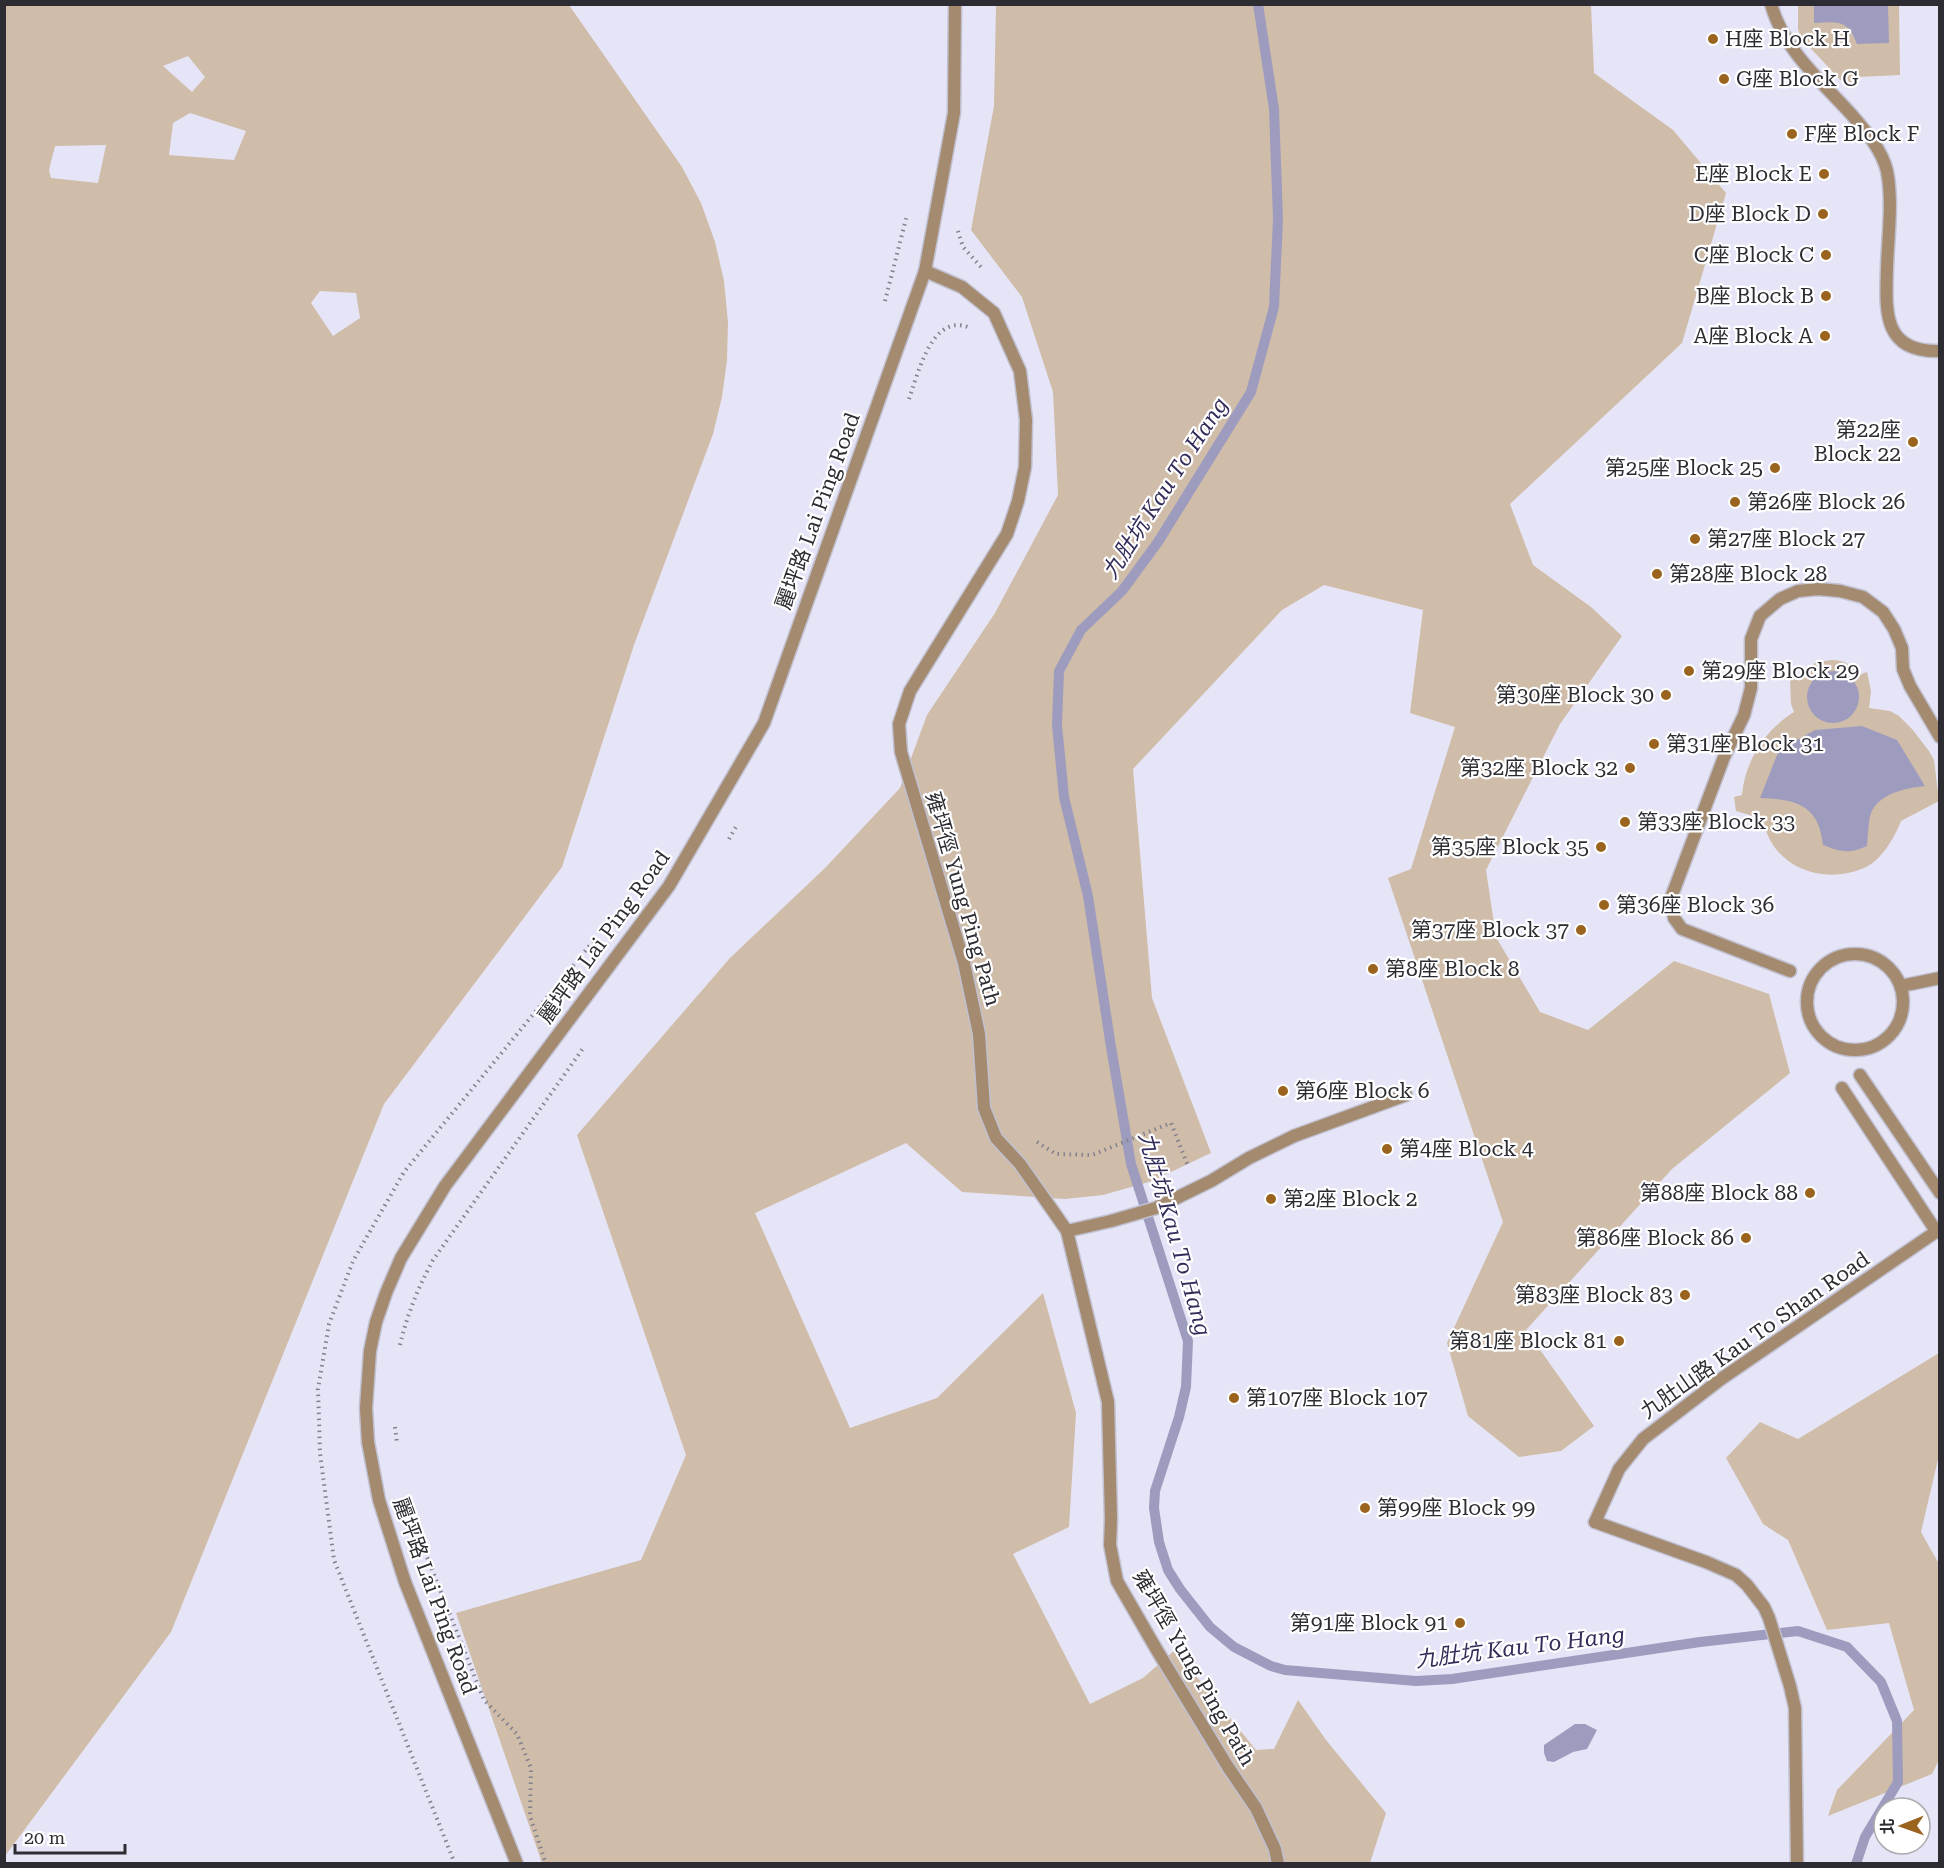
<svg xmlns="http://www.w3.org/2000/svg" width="1944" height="1868" font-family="'Roboto Serif','Noto Sans TC',serif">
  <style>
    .green { fill: #cfbca9; fill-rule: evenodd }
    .water { fill: #9e9cbe }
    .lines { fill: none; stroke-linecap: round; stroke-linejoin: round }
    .stream { stroke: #9e9cbe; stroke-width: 10 }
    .lane-casing { stroke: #c1c0d0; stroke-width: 15 }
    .street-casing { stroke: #c1c0d0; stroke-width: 15 }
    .path { stroke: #82818d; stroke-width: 4; stroke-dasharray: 1.5 4.5; stroke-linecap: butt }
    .lane { stroke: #a48a6f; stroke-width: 12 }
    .street { stroke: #a48a6f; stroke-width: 12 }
    .lane-bridge-casing { stroke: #c1c0d0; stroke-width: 15; stroke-linecap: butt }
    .lane-bridge { stroke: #a48a6f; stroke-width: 12 }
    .poi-dot { fill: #9a631e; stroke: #fff; stroke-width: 2 }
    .labels { text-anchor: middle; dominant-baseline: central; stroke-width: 4.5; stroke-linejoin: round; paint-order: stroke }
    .poi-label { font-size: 21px; fill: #2d2c33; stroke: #fff; text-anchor: start }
    .street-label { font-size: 21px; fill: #2d2c33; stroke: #fff }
    .water-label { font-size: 22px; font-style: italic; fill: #332c5a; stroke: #fff }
  </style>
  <rect width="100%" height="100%" fill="#e6e5f7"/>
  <g class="green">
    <path d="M 5,4 L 569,5 L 682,167 L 701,203 L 715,242 L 724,281 L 728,322 L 727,360 L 722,397 L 713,434 L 634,645 L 562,867 L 384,1104 L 171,1632 L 5,1856 ZM 188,56 L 205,77 L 192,92 L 163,66 ZM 190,113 L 246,131 L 234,160 L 169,155 L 173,123 ZM 106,145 L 98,183 L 51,178 L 49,170 L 55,146 ZM 320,291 L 356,293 L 360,318 L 333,336 L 311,303 Z"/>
    <path d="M 996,5 L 1591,5 L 1594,73 L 1673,130 L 1726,193 L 1682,343 L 1510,504 L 1533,565 L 1591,607 L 1622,636 L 1560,724 L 1486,870 L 1496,937 L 1540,1012 L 1588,1030 L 1674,961 L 1769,994 L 1790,1073 L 1672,1169 L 1526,1330 L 1594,1426 L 1561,1451 L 1519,1457 L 1468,1416 L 1447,1343 L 1503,1222 L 1388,878 L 1411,869 L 1455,727 L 1410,713 L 1423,610 L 1324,585 L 1282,610 L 1133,769 L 1152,998 L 1211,1153 L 1152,1181 L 1103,1195 L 1065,1199 L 962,1192 L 906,1143 L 755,1213 L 850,1428 L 937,1398 L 1043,1293 L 1076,1413 L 1069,1527 L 1013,1554 L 1090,1704 L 1143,1678 L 1175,1650 L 1256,1750 L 1274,1749 L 1298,1700 L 1326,1740 L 1386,1813 L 1370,1863 L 542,1863 L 456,1613 L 641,1560 L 686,1455 L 577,1135 L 730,958 L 826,867 L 900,788 L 927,715 L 995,613 L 1058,495 L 1053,392 L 1022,297 L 971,230 L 994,106 Z"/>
    <path d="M 1798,5 L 1899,5 L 1900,75 L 1858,77 L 1846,86 L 1801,38 L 1798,29 Z"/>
    <path d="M 1832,660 C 1844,660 1852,665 1859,675 L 1867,672 L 1871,691 L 1869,708 L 1890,711 L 1899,716 L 1912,729 L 1929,751 L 1934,760 L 1939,801 L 1901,821 C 1895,837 1881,861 1864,868 C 1822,886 1771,867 1763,819 L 1736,811 L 1734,797 L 1742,795 C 1745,761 1765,730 1794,712 L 1791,704 L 1790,678 L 1799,678 L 1816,662 Z"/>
    <path d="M 1939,1353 L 1939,1455 L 1921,1532 L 1939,1564 L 1939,1760 L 1932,1774 L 1828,1816 L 1837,1790 L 1914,1710 L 1889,1623 L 1827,1630 L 1788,1540 L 1763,1524 L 1726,1458 L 1760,1422 L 1798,1439 Z"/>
  </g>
  <g class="water">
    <path d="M 1814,5 L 1888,5 L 1889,43 L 1857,44 C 1848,19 1837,22 1814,23 Z"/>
    <circle cx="1833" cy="697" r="26"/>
    <path d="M 1862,726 L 1897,740 L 1925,786 C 1907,788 1879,793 1871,813 C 1868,823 1868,836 1867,846 C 1850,854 1840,852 1823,845 C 1819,805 1796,799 1760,798 L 1779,750 L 1815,730 Z"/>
    <path d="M 1575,1724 L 1585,1724 L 1597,1730 L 1587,1749 L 1573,1752 L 1554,1762 L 1547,1761 L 1544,1753 L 1544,1745 Z"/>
  </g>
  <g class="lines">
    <path class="stream" d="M 1258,4 L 1274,109 L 1278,219 L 1274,307 L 1251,392 L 1158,542 L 1122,591 L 1081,630 L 1059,671 L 1057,725 L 1064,797 L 1088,896 L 1111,1047 L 1131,1164 L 1188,1341 L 1186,1387 L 1179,1417 L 1155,1491 L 1154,1508 L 1159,1542 L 1168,1570 L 1180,1589 L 1210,1627 L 1234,1647 L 1271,1666 L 1285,1670 L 1416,1681 L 1452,1679 L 1700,1642 L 1798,1631 L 1847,1647 L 1881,1682 L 1897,1721 L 1898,1782 L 1865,1837 L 1856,1864"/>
    <defs>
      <g id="lane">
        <path d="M 1771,4 C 1783,49 1821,81 1851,114 C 1865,130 1882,150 1887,171 C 1893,202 1888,236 1887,267 C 1886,309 1881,353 1940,351"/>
        <circle cx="1855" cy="1002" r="48"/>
        <path d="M 1790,971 L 1682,929 L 1674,918 L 1671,898 L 1724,757 L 1744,715 L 1751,688 L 1751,639 L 1760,616 L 1780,599 L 1798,591 L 1818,589 L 1840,591 L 1863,597 L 1883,612 L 1894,629 L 1902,648 L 1903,669 L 1910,686 L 1940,737"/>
        <path d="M 1901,986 L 1940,978"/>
        <path d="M 1860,1075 L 1940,1193"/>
        <path d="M 1842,1088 L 1936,1231"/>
        <path d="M 1294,1136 L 1406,1095"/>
        <path d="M 1067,1231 L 1111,1221"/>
        <path d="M 1595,1522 L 1706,1562 L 1736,1575 L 1747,1585 L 1764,1607 L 1769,1618 L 1790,1686 L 1795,1708 L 1797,1864"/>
      </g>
      <g id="street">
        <path d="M 925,271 L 962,287 L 994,313 L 1020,371 L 1026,420 L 1025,467 L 1018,501 L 1007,534 L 910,691 L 899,724 L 901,752 L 964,963 L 979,1034 L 984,1108 L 996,1138 L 1020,1164 L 1067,1231 L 1108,1402 L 1111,1519 L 1110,1545 L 1117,1581 L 1158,1652 L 1228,1767 L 1256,1808 L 1275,1849 L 1278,1864"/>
        <path d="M 1595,1522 L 1619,1469 L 1643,1439 L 1721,1379 L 1940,1229"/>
        <path d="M 517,1864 L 405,1582 L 379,1500 L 368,1442 L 366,1408 L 370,1351 L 376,1322 L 386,1293 L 401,1258 L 445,1186 L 669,886 L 764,723 L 925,271 L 954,113 L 955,4"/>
      </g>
    </defs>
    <use href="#lane" class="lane-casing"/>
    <use href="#street" class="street-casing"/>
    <g class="path">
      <path d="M 958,231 L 963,247 L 981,267"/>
      <path d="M 885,301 L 907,215"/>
      <path d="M 909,399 C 918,374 932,311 970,328"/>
      <path d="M 729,839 L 737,825"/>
      <path d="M 1037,1142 L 1056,1154 L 1092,1155 L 1171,1123 L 1188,1166"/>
      <path d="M 400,1345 C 407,1315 418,1288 433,1260 L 584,1047"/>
      <path d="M 395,1427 L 397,1443"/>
      <path d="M 425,1552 L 484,1700 L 517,1734 L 531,1768 L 530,1816 L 546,1864"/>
      <path d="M 455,1864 L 334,1560 L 320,1453 L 318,1389 L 329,1324 L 353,1261 L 404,1172 L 595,939"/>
    </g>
    <use href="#lane" class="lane"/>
    <use href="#street" class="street"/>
    <defs>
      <path id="lane-bridge" d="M 1111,1221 L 1156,1208 L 1211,1181 L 1249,1158 L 1294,1136"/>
    </defs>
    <use href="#lane-bridge" class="lane-bridge-casing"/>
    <use href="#lane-bridge" class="lane-bridge"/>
  </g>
  <g class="poi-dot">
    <circle cx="1713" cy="39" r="6"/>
    <circle cx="1724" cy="79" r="6"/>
    <circle cx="1792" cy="134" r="6"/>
    <circle cx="1824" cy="174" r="6"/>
    <circle cx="1823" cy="214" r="6"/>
    <circle cx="1826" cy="255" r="6"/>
    <circle cx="1826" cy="296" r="6"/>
    <circle cx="1825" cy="336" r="6"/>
    <circle cx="1913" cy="442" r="6"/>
    <circle cx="1775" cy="468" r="6"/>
    <circle cx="1735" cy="502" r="6"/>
    <circle cx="1695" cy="539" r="6"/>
    <circle cx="1657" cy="574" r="6"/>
    <circle cx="1689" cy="671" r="6"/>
    <circle cx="1666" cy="695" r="6"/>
    <circle cx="1654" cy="744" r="6"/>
    <circle cx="1630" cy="768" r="6"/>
    <circle cx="1625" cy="822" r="6"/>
    <circle cx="1601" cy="847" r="6"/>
    <circle cx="1604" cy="905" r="6"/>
    <circle cx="1581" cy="930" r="6"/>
    <circle cx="1373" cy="969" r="6"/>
    <circle cx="1283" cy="1091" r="6"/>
    <circle cx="1387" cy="1149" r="6"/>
    <circle cx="1810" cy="1193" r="6"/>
    <circle cx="1271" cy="1199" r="6"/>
    <circle cx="1746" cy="1238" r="6"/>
    <circle cx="1685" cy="1295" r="6"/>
    <circle cx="1619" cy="1341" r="6"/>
    <circle cx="1234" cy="1398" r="6"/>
    <circle cx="1365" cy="1508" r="6"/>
    <circle cx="1460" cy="1623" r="6"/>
  </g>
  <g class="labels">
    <g class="poi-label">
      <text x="1725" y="39">H座 Block H</text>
      <text x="1736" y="79">G座 Block G</text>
      <text x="1804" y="134">F座 Block F</text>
      <text x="1812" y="174" text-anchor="end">E座 Block E</text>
      <text x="1811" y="214" text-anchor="end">D座 Block D</text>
      <text x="1814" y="255" text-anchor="end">C座 Block C</text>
      <text x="1814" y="296" text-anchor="end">B座 Block B</text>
      <text x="1813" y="336" text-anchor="end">A座 Block A</text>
      <text x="1901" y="430" text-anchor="end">第22座<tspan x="1901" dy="24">Block 22</tspan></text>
      <text x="1763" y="468" text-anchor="end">第25座 Block 25</text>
      <text x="1747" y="502">第26座 Block 26</text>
      <text x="1707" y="539">第27座 Block 27</text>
      <text x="1669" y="574">第28座 Block 28</text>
      <text x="1701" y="671">第29座 Block 29</text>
      <text x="1654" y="695" text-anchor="end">第30座 Block 30</text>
      <text x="1666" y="744">第31座 Block 31</text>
      <text x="1618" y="768" text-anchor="end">第32座 Block 32</text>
      <text x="1637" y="822">第33座 Block 33</text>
      <text x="1589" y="847" text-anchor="end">第35座 Block 35</text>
      <text x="1616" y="905">第36座 Block 36</text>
      <text x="1569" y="930" text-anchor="end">第37座 Block 37</text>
      <text x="1385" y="969">第8座 Block 8</text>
      <text x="1295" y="1091">第6座 Block 6</text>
      <text x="1399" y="1149">第4座 Block 4</text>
      <text x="1798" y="1193" text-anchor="end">第88座 Block 88</text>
      <text x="1283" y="1199">第2座 Block 2</text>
      <text x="1734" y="1238" text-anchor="end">第86座 Block 86</text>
      <text x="1673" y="1295" text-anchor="end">第83座 Block 83</text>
      <text x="1607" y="1341" text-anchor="end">第81座 Block 81</text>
      <text x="1246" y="1398">第107座 Block 107</text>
      <text x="1377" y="1508">第99座 Block 99</text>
      <text x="1448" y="1623" text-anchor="end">第91座 Block 91</text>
    </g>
    <g class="street-label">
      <text transform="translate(818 511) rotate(-70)">麗坪路 Lai Ping Road</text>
      <text transform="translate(963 899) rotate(74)">雍坪徑 Yung Ping Path</text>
      <text transform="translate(604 937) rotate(-54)">麗坪路 Lai Ping Road</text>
      <text transform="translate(1755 1335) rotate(-35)">九肚山路 Kau To Shan Road</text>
      <text transform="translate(435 1596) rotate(70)">麗坪路 Lai Ping Road</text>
      <text transform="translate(1194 1668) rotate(60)">雍坪徑 Yung Ping Path</text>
    </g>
    <g class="water-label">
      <text transform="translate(1165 488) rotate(-57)">九肚坑 Kau To Hang</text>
      <text transform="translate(1175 1234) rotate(74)">九肚坑 Kau To Hang</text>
      <text transform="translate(1520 1647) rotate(-7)">九肚坑 Kau To Hang</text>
    </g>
  </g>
  <rect width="1944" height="1868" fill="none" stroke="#2d2c33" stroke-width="12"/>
  <g transform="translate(1902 1826) rotate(269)"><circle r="28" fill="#ffffff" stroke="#ababad" stroke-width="1.5"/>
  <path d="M0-4.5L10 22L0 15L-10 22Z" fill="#9a631e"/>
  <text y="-9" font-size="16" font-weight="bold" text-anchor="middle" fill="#2d2c33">北</text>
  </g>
  <path d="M15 1844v9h110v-9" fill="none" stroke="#2d2c33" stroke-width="3"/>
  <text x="24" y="1844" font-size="18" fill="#2d2c33" stroke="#ffffff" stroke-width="4.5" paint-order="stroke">20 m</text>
</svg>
